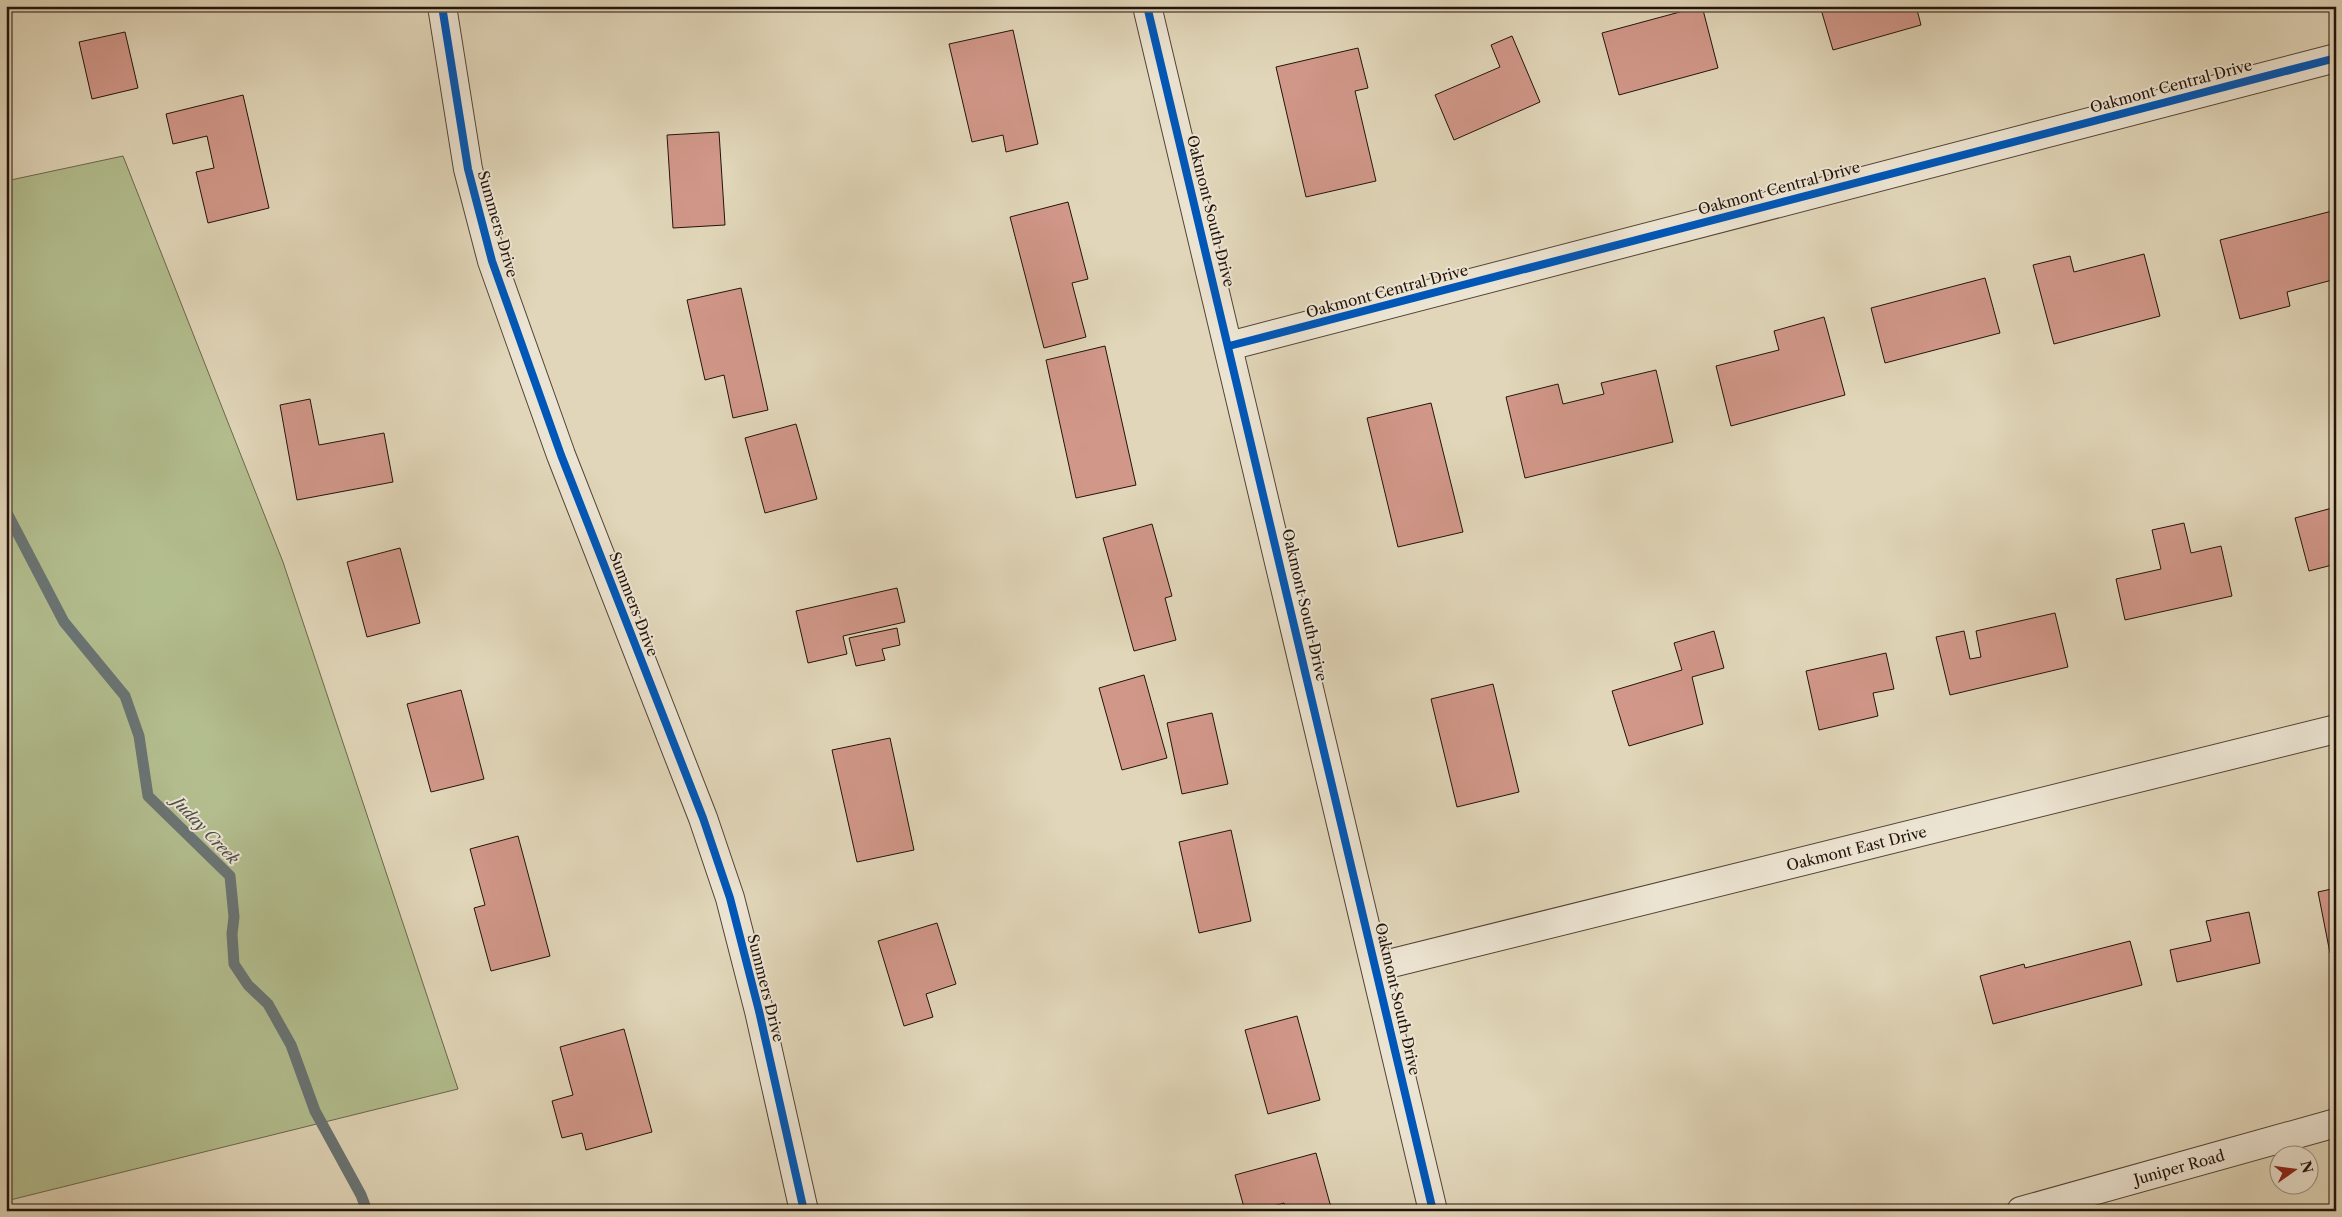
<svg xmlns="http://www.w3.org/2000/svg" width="2342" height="1217" font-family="'Libre Caslon Text',serif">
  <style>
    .green { fill: #b3be8f; stroke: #6a684d }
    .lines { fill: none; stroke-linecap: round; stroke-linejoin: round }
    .stream { stroke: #6a7575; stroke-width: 11 }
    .building { fill: #d19789; stroke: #22130b }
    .minor-casing { stroke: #524436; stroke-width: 30 }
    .minor { stroke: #ece4d2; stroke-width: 28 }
    .cycleway-casing { stroke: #ece4d2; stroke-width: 11 }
    .cycleway { stroke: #0057b8; stroke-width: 8 }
    .labels { text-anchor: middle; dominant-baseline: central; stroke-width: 4; stroke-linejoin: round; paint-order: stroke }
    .street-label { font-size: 15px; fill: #22130b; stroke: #ece4d2 }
    .water-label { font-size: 16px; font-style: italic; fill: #4c4c49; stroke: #ece4d2 }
  </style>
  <rect width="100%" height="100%" fill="#e1d6b9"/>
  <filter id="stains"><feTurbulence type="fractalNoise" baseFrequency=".004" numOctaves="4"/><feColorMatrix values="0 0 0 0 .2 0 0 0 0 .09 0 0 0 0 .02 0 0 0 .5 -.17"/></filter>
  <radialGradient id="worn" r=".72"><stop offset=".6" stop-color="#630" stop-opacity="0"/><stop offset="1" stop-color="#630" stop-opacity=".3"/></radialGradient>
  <path class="green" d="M 123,156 L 283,562 L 458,1089 L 6,1201 L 6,181 Z"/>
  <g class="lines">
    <path class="stream" d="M 6,511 L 64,622 L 125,696 L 139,736 L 148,796 L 230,876 L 234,917 L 232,934 L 234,964 L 248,985 L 268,1004 L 291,1045 L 315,1111 L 361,1195 L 367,1211"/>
  </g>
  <g class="building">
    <path d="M 1702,6 L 1718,68 L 1619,95 L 1602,33 Z"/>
    <path d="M 1820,6 L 1916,6 L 1921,25 L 1833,50 Z"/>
    <path d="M 1013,30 L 1038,144 L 1006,152 L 1003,135 L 972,142 L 949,44 Z"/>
    <path d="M 125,32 L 138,88 L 92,99 L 79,42 Z"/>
    <path d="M 1512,36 L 1540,102 L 1454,140 L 1435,95 L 1500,67 L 1491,45 Z"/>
    <path d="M 1358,48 L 1368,88 L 1355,91 L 1376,181 L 1306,197 L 1276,67 Z"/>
    <path d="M 243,95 L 269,208 L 208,223 L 196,172 L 214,168 L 207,136 L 173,144 L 166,114 Z"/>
    <path d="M 719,132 L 725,225 L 673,228 L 667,135 Z"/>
    <path d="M 1068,202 L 1088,279 L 1072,283 L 1086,337 L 1044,348 L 1010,217 Z"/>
    <path d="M 2336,210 L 2336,279 L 2287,292 L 2290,306 L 2240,319 L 2220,240 Z"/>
    <path d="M 2144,254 L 2160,316 L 2054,344 L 2033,265 L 2070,256 L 2074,272 Z"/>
    <path d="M 1985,278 L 2000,333 L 1885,363 L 1871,308 Z"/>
    <path d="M 741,288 L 768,410 L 733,418 L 724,375 L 705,380 L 687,300 Z"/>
    <path d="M 1824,317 L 1845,395 L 1731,426 L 1716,366 L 1779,350 L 1774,331 Z"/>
    <path d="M 1105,346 L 1136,485 L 1076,498 L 1046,360 Z"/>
    <path d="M 1656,370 L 1673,442 L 1525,478 L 1506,397 L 1558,384 L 1563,404 L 1604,394 L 1601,383 Z"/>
    <path d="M 310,399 L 319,445 L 384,433 L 393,482 L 297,500 L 280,405 Z"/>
    <path d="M 1431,403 L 1463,532 L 1398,547 L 1367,418 Z"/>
    <path d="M 796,424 L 817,499 L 765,513 L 745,438 Z"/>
    <path d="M 2336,507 L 2336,564 L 2309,571 L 2295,518 Z"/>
    <path d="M 2184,523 L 2191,553 L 2221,546 L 2232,596 L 2125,620 L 2116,579 L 2161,569 L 2152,530 Z"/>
    <path d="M 1152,524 L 1172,596 L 1165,598 L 1176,640 L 1134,651 L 1103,538 Z"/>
    <path d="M 400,548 L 420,623 L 367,637 L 347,562 Z"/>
    <path d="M 897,588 L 905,622 L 843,636 L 847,654 L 808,663 L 796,611 Z"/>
    <path d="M 2055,613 L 2068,667 L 1950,695 L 1936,637 L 1964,631 L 1970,659 L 1981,657 L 1976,631 Z"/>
    <path d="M 897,628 L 900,645 L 882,649 L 885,660 L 856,666 L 849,638 Z"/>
    <path d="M 1714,631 L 1724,668 L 1692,677 L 1703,724 L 1629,746 L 1612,691 L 1682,670 L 1674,643 Z"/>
    <path d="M 1886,653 L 1894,689 L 1873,693 L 1878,716 L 1819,730 L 1806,671 Z"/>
    <path d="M 1144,675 L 1167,758 L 1122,770 L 1099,688 Z"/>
    <path d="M 1493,684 L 1519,792 L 1457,807 L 1431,699 Z"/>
    <path d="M 461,690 L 484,779 L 431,792 L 407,704 Z"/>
    <path d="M 1212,713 L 1228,784 L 1182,794 L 1167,723 Z"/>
    <path d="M 890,738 L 914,850 L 857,862 L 832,750 Z"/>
    <path d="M 1231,830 L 1251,921 L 1199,933 L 1179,842 Z"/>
    <path d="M 518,836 L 550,956 L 491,971 L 474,908 L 485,905 L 470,849 Z"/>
    <path d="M 2336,888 L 2336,952 L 2330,953 L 2318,892 Z"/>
    <path d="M 2249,912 L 2260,963 L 2177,982 L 2170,950 L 2211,941 L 2206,921 Z"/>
    <path d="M 937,923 L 956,984 L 926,994 L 933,1017 L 904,1026 L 878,941 Z"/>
    <path d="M 2130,941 L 2142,985 L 1993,1024 L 1980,976 L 2024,964 L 2025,968 Z"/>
    <path d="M 1297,1016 L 1320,1100 L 1268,1114 L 1245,1030 Z"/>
    <path d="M 624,1029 L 652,1132 L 586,1150 L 582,1133 L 562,1138 L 552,1101 L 573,1095 L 560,1047 Z"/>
    <path d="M 1316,1153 L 1332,1211 L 1286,1211 L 1284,1203 L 1256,1211 L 1245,1211 L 1235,1175 Z"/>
  </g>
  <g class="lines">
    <defs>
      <g id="minor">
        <path d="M 442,6 L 468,169 L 492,261 L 561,455 L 703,818 L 730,898 L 759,1011 L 804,1211"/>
        <path d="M 1147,6 L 1433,1211"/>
        <path d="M 1229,346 L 2336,58"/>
        <path id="s1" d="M 1376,967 L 2336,729"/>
        <path id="s2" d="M 2021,1211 L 2336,1123"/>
      </g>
    </defs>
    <use href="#minor" class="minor-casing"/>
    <use href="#minor" class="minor"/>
    <defs>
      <g id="cycleway">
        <path d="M 442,6 L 468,169 L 492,261 L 561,455 L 703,818 L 730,898 L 759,1011 L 804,1211"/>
        <path d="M 1147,6 L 1433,1211"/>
        <path d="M 1229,346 L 2336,58"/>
      </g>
    </defs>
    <use href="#cycleway" class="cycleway-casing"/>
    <use href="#cycleway" class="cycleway"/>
  </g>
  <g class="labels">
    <g class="street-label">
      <text transform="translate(2171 86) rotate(-15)">Oakmont Central Drive</text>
      <text transform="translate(1779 188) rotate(-15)">Oakmont Central Drive</text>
      <text transform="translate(1211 211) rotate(76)">Oakmont South Drive</text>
      <text transform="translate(498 224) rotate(74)">Summers Drive</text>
      <text transform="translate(1387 291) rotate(-15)">Oakmont Central Drive</text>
      <text transform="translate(634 604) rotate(69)">Summers Drive</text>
      <text transform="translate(1305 605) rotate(77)">Oakmont South Drive</text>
      <text stroke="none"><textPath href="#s1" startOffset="495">Oakmont East Drive</textPath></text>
      <text transform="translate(766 988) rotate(76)">Summers Drive</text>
      <text transform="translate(1398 999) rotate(77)">Oakmont South Drive</text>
      <text stroke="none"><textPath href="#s2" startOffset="164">Juniper Road</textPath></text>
    </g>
    <g class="water-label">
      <text transform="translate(206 830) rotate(46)">Juday Creek</text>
    </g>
  </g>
  <rect width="2342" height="1217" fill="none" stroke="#e1d6b9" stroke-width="25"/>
  <rect x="8" y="8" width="2327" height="1202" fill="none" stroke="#22130b" stroke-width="2.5"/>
  <rect x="12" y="12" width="2317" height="1192" fill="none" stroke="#22130b"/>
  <g transform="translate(2294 1170) rotate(76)"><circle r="24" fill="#ece4d2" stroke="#9b9082"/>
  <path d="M0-4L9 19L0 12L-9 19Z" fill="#8f2418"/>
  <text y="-8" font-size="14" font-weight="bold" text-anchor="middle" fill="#22130b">N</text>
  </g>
  <rect width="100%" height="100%" filter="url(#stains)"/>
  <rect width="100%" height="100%" fill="url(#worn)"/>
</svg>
